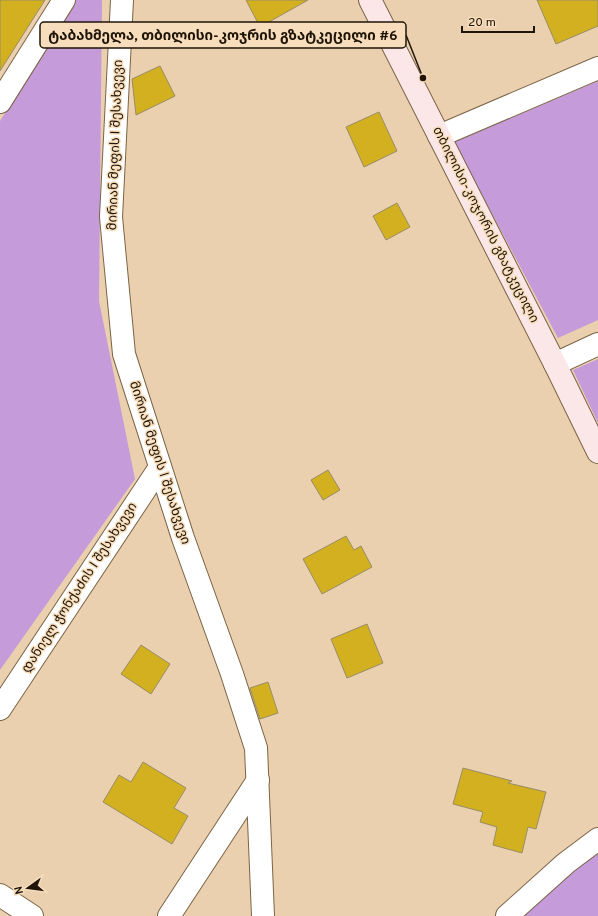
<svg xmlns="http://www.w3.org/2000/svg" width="598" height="916" font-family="Overpass,'Noto Sans Georgian',sans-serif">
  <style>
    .green { fill: #c59bda }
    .building { fill: #d2b01f; stroke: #978d68 }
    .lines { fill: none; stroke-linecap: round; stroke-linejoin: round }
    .street-casing { stroke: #7b6446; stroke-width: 24 }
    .secondary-casing { stroke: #7b6446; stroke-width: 24 }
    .street { stroke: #fff; stroke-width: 22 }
    .secondary { stroke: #fbe7e8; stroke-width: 22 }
    .labels { text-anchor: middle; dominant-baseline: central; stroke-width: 3; stroke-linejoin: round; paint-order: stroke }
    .street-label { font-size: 13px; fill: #1e1408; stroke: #f7ddbb }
    .leader { fill: none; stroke: #1e1408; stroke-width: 1.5 }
    .callout-dot { fill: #1e1408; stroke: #f7ddbb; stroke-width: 1.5 }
    .callout { fill: #f7ddbb; stroke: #1e1408; stroke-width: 1.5 }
    .callout-label { font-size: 14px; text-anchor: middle; font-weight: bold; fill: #1e1408 }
  </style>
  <rect width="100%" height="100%" fill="#ead0ae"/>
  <g class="green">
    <path d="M 75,0 L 102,0 L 99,301 L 135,479 L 0,670 L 0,121 Z"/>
    <path d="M 598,81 L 598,320 L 558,338 L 454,142 Z"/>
    <path d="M 598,359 L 598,423 L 573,370 Z"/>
    <path d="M 598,849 L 598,916 L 522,916 Z"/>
  </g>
  <g class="building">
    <path d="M 0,0 L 45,0 L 0,71 Z"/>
    <path d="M 246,0 L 308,0 L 260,27 Z"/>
    <path d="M 537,0 L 598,0 L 598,26 L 556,44 Z"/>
    <path d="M 160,66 L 175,96 L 136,115 L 132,79 Z"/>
    <path d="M 379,112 L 397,151 L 364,167 L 346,127 Z"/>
    <path d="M 397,203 L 410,227 L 386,240 L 373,216 Z"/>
    <path d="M 328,470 L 340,490 L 323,500 L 311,480 Z"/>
    <path d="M 346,536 L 354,550 L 361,546 L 372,567 L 322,594 L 303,559 Z"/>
    <path d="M 367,624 L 383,663 L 347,678 L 331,639 Z"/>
    <path d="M 141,645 L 170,664 L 151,694 L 121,674 Z"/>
    <path d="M 268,682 L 278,713 L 260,719 L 250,688 Z"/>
    <path d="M 143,762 L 186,788 L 174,808 L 188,816 L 172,844 L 103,802 L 119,775 L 131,782 Z"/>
    <path d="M 463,768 L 512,781 L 508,783 L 546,792 L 536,829 L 528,827 L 522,853 L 493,845 L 497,827 L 480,822 L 483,812 L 453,804 Z"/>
  </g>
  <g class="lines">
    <defs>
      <g id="street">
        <path d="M 122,0 L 111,217 L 124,354 L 183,538 L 232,674 L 256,748 L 263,916"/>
        <path d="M 0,102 L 64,0"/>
        <path d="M 439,136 L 598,68"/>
        <path d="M 555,364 L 598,344"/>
        <path d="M 0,709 L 160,467"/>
        <path d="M 0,895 L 32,916"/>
        <path d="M 169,916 L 258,780"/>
        <path d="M 507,916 L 566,863 L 598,839"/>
      </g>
      <path id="secondary" d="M 370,0 L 555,364 L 598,452"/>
    </defs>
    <use href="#street" class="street-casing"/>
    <use href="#secondary" class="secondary-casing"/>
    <use href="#street" class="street"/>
    <use href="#secondary" class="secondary"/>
  </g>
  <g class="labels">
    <g class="street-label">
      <text transform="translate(116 145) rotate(-88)">მირიან მეფის I შესახვევი</text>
      <text transform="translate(485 225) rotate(63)">თბილისი-კოჯორის გზატკეცილი</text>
      <text transform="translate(159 463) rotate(72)">მირიან მეფის I შესახვევი</text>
      <text transform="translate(80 588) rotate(-57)">დანიელ ჭონქაძის I შესახვევი</text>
    </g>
  </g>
  <path class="leader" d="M423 78L406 35"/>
  <circle class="callout-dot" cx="423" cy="78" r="4"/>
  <rect class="callout" x="40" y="22" width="366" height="26" rx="4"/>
  <g class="callout-label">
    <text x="223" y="40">ტაბახმელა, თბილისი-კოჯრის გზატკეცილი #6</text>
  </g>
  <g transform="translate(28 888) rotate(256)" stroke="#f7ddbb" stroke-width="3" paint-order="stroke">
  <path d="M0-3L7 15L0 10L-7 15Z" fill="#1e1408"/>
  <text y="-6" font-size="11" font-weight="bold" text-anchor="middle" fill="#1e1408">N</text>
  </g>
  <path d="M462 26v6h72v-6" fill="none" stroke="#1e1408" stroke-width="2"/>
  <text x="468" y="26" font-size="12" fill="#1e1408" stroke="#f7ddbb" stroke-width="3" paint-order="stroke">20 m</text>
</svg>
